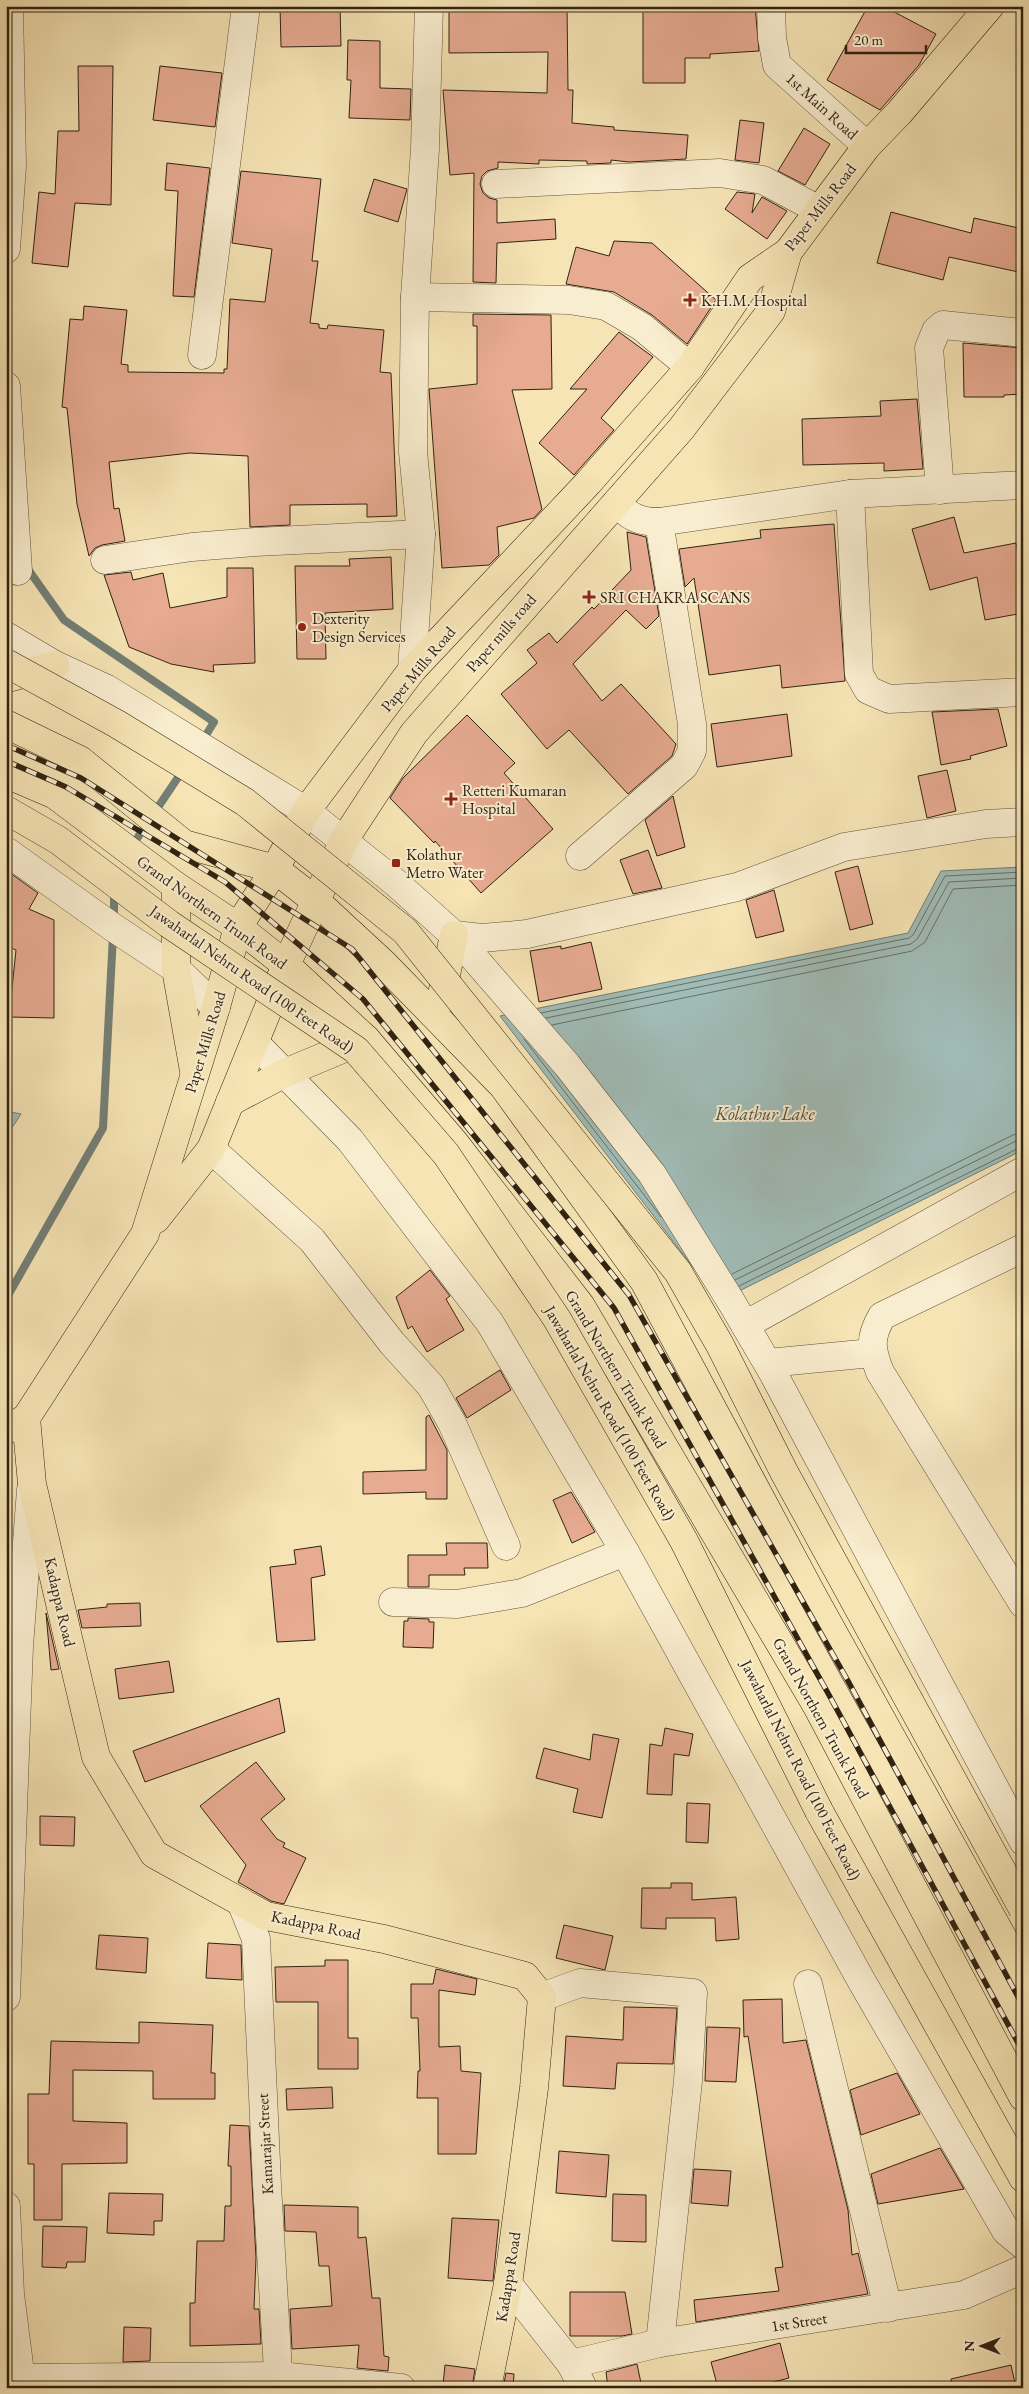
<svg xmlns="http://www.w3.org/2000/svg" width="1029" height="2394" font-family="'EB Garamond',serif">
  <style>
    .water { fill: #a0bcb7; stroke: #737f75 }
    .lines { fill: none; stroke-linecap: round; stroke-linejoin: round }
    .shore { stroke: #687064; stroke-width: 1 }
    .stream { stroke: #737f75; stroke-width: 8 }
    .building { fill: #e7ab92; stroke: #302312 }
    .minor-casing { stroke: #62533b; stroke-width: 29 }
    .major-casing { stroke: #302312; stroke-width: 29 }
    .minor { stroke: #f9edcf; stroke-width: 28 }
    .major { stroke: #f6e4b5; stroke-width: 28 }
    .rail-casing { stroke: #302312; stroke-width: 5.5 }
    .rail { stroke: #f9edcf; stroke-width: 4; stroke-dasharray: 11; stroke-linecap: butt }
    .major-bridge-casing { stroke: #302312; stroke-width: 29; stroke-linecap: butt }
    .major-bridge { stroke: #f6e4b5; stroke-width: 28 }
    .poi-dot { fill: #8f2418; stroke: #f9edcf; stroke-width: 2 }
    .labels { text-anchor: middle; dominant-baseline: central; stroke-width: 4; stroke-linejoin: round; paint-order: stroke }
    .street-label { font-size: 16px; fill: #302312; stroke: #f9edcf }
    .poi-label { font-size: 16px; fill: #302312; stroke: #f9edcf; text-anchor: start }
    .water-label { font-size: 18px; font-style: italic; fill: #525144; stroke: #f9edcf }
  </style>
  <rect width="100%" height="100%" fill="#f6e4b5"/>
  <filter id="stains"><feTurbulence type="fractalNoise" baseFrequency=".004" numOctaves="4"/><feColorMatrix values="0 0 0 0 .2 0 0 0 0 .09 0 0 0 0 .02 0 0 0 .5 -.17"/></filter>
  <radialGradient id="worn" r=".72"><stop offset=".6" stop-color="#630" stop-opacity="0"/><stop offset="1" stop-color="#630" stop-opacity=".3"/></radialGradient>
  <g class="water">
    <path d="M 1023,867 L 1023,1150 L 719,1301 L 500,1016 L 908,933 L 941,871 Z"/>
    <path d="M 6,1111 L 21,1114 L 6,1137 Z"/>
  </g>
  <g class="lines">
    <g class="shore">
      <path d="M 541,1013 L 909,938 L 913,935 L 945,876 L 1023,872"/>
      <path d="M 546,1018 L 911,944 L 918,938 L 949,882 L 1023,878"/>
      <path d="M 552,1025 L 912,951 L 925,942 L 953,889 L 1023,885"/>
      <path d="M 524,1039 L 661,1217"/>
      <path d="M 732,1274 L 1013,1135 L 1023,1132"/>
      <path d="M 735,1280 L 1016,1141 L 1023,1140"/>
      <path d="M 739,1286 L 1023,1146"/>
    </g>
    <g class="stream">
      <path d="M 25,565 L 64,620 L 214,722 L 203,740"/>
      <path d="M 136,840 L 183,770"/>
      <path d="M 114,921 L 114,890"/>
      <path d="M 6,1299 L 103,1128 L 113,935"/>
    </g>
  </g>
  <g class="building">
    <path d="M 280,6 L 340,6 L 341,46 L 281,47 Z"/>
    <path d="M 449,6 L 473,6 L 473,8 L 567,6 L 568,90 L 573,90 L 572,123 L 614,127 L 614,130 L 688,135 L 686,159 L 629,162 L 611,160 L 611,163 L 587,164 L 587,161 L 539,160 L 539,164 L 498,162 L 498,168 L 487,171 L 482,176 L 480,184 L 483,193 L 489,198 L 497,200 L 497,223 L 555,219 L 556,239 L 497,243 L 496,283 L 473,282 L 474,173 L 450,175 L 443,90 L 547,93 L 548,52 L 449,53 Z"/>
    <path d="M 643,6 L 755,6 L 759,51 L 710,54 L 710,58 L 685,58 L 685,83 L 643,83 Z"/>
    <path d="M 868,6 L 883,6 L 936,34 L 919,65 L 880,110 L 827,80 Z"/>
    <path d="M 348,40 L 380,41 L 380,88 L 411,89 L 410,120 L 349,118 L 351,80 L 347,80 Z"/>
    <path d="M 78,66 L 113,66 L 111,205 L 75,203 L 68,267 L 32,263 L 39,192 L 55,194 L 58,131 L 79,131 Z"/>
    <path d="M 160,66 L 222,73 L 215,127 L 153,120 Z"/>
    <path d="M 740,120 L 764,123 L 759,163 L 735,160 Z"/>
    <path d="M 804,128 L 830,144 L 805,185 L 778,171 Z"/>
    <path d="M 167,163 L 210,168 L 194,297 L 173,296 L 178,191 L 165,190 Z"/>
    <path d="M 241,171 L 321,179 L 312,261 L 318,261 L 310,323 L 319,324 L 319,328 L 327,329 L 328,325 L 384,330 L 380,372 L 391,373 L 397,516 L 367,517 L 367,504 L 290,505 L 290,525 L 250,527 L 248,456 L 190,453 L 109,462 L 114,509 L 119,508 L 125,541 L 102,545 L 95,548 L 89,556 L 77,504 L 67,408 L 62,407 L 70,319 L 83,320 L 84,306 L 127,310 L 121,364 L 128,365 L 128,372 L 224,373 L 224,369 L 227,369 L 230,299 L 265,302 L 272,249 L 232,243 Z"/>
    <path d="M 374,179 L 407,189 L 398,222 L 364,211 Z"/>
    <path d="M 737,192 L 755,194 L 752,213 L 762,197 L 787,211 L 767,239 L 725,209 Z"/>
    <path d="M 891,212 L 971,233 L 974,218 L 1023,229 L 1023,273 L 949,257 L 943,280 L 877,263 Z"/>
    <path d="M 614,241 L 652,243 L 716,300 L 687,344 L 652,315 L 614,292 L 566,284 L 576,247 L 609,256 Z"/>
    <path d="M 473,314 L 551,315 L 552,389 L 512,390 L 542,509 L 534,518 L 497,527 L 499,555 L 489,565 L 442,568 L 429,389 L 477,384 L 477,326 L 473,326 Z"/>
    <path d="M 619,332 L 653,357 L 601,418 L 614,430 L 574,475 L 539,443 L 587,389 L 570,389 Z"/>
    <path d="M 963,343 L 1023,348 L 1023,394 L 1004,395 L 1004,397 L 964,397 Z"/>
    <path d="M 917,399 L 923,469 L 884,471 L 884,463 L 803,465 L 802,419 L 881,416 L 880,401 Z"/>
    <path d="M 954,517 L 964,553 L 1016,543 L 1023,583 L 1023,613 L 985,620 L 977,577 L 930,590 L 912,529 Z"/>
    <path d="M 834,524 L 845,681 L 782,688 L 780,665 L 709,675 L 694,578 L 685,587 L 679,549 L 761,538 L 760,530 Z"/>
    <path d="M 627,532 L 646,537 L 659,616 L 646,629 L 626,610 L 573,664 L 602,701 L 621,684 L 676,744 L 672,756 L 628,794 L 569,730 L 547,749 L 501,694 L 537,663 L 527,650 L 549,633 L 557,643 L 592,607 L 594,609 L 631,570 Z"/>
    <path d="M 391,557 L 393,609 L 325,613 L 326,659 L 297,659 L 295,566 L 350,566 L 349,559 Z"/>
    <path d="M 227,568 L 253,568 L 255,663 L 213,665 L 214,672 L 171,664 L 129,647 L 104,575 L 131,572 L 133,580 L 163,573 L 170,608 L 227,597 Z"/>
    <path d="M 998,709 L 1007,746 L 970,756 L 971,759 L 941,765 L 932,712 Z"/>
    <path d="M 787,714 L 792,756 L 717,767 L 711,724 Z"/>
    <path d="M 467,715 L 515,763 L 504,773 L 553,829 L 481,893 L 435,841 L 434,843 L 390,798 L 403,778 Z"/>
    <path d="M 947,770 L 956,811 L 927,818 L 918,776 Z"/>
    <path d="M 673,796 L 685,847 L 657,856 L 645,820 Z"/>
    <path d="M 648,850 L 662,888 L 633,894 L 620,860 Z"/>
    <path d="M 858,866 L 873,924 L 850,930 L 835,872 Z"/>
    <path d="M 6,870 L 38,893 L 29,909 L 54,920 L 54,1018 L 9,1017 L 16,950 L 9,947 L 6,952 Z"/>
    <path d="M 774,890 L 784,931 L 756,938 L 746,900 Z"/>
    <path d="M 591,942 L 602,989 L 539,1002 L 530,951 L 561,946 L 561,949 Z"/>
    <path d="M 430,1270 L 450,1296 L 446,1299 L 464,1330 L 427,1352 L 412,1326 L 408,1329 L 396,1297 Z"/>
    <path d="M 500,1370 L 511,1390 L 467,1418 L 456,1398 Z"/>
    <path d="M 429,1415 L 447,1450 L 447,1499 L 426,1499 L 426,1492 L 363,1494 L 363,1472 L 426,1470 L 426,1417 Z"/>
    <path d="M 571,1492 L 595,1532 L 572,1543 L 553,1500 Z"/>
    <path d="M 446,1543 L 487,1543 L 488,1568 L 464,1568 L 465,1575 L 429,1575 L 429,1587 L 408,1587 L 408,1555 L 447,1555 Z"/>
    <path d="M 321,1546 L 325,1575 L 311,1578 L 315,1640 L 277,1642 L 270,1567 L 296,1564 L 294,1550 Z"/>
    <path d="M 140,1603 L 141,1626 L 82,1628 L 78,1610 L 107,1607 L 107,1604 Z"/>
    <path d="M 46,1613 L 59,1669 L 51,1670 Z"/>
    <path d="M 408,1618 L 429,1619 L 429,1622 L 434,1622 L 433,1648 L 403,1647 L 404,1621 L 408,1621 Z"/>
    <path d="M 169,1661 L 174,1692 L 119,1699 L 115,1669 Z"/>
    <path d="M 279,1698 L 285,1732 L 145,1782 L 133,1751 Z"/>
    <path d="M 665,1728 L 693,1734 L 689,1756 L 674,1754 L 672,1795 L 647,1794 L 650,1744 L 662,1746 Z"/>
    <path d="M 593,1734 L 619,1739 L 602,1818 L 573,1812 L 578,1789 L 536,1778 L 544,1748 L 590,1760 Z"/>
    <path d="M 256,1762 L 285,1799 L 261,1819 L 277,1839 L 285,1843 L 283,1847 L 306,1858 L 284,1904 L 271,1901 L 238,1882 L 246,1865 L 200,1806 Z"/>
    <path d="M 687,1803 L 710,1804 L 708,1843 L 686,1842 Z"/>
    <path d="M 40,1816 L 75,1817 L 74,1846 L 40,1845 Z"/>
    <path d="M 671,1883 L 692,1883 L 692,1900 L 736,1897 L 739,1939 L 716,1941 L 715,1918 L 666,1918 L 666,1929 L 641,1928 L 642,1888 L 671,1888 Z"/>
    <path d="M 564,1925 L 613,1936 L 605,1970 L 556,1958 Z"/>
    <path d="M 99,1935 L 148,1938 L 146,1973 L 96,1969 Z"/>
    <path d="M 208,1943 L 241,1945 L 242,1980 L 206,1978 Z"/>
    <path d="M 325,1960 L 348,1960 L 348,2038 L 358,2038 L 358,2069 L 318,2069 L 318,2002 L 276,2002 L 275,1967 L 325,1966 Z"/>
    <path d="M 436,1969 L 477,1979 L 475,1995 L 439,1990 L 439,2047 L 460,2046 L 461,2071 L 481,2073 L 476,2154 L 438,2154 L 438,2098 L 417,2098 L 418,2071 L 420,2071 L 418,2018 L 411,2018 L 411,1984 L 433,1984 Z"/>
    <path d="M 782,1999 L 783,2043 L 806,2040 L 848,2210 L 852,2255 L 858,2253 L 868,2294 L 696,2322 L 694,2300 L 779,2291 L 775,2268 L 783,2267 L 748,2036 L 744,2037 L 743,2000 Z"/>
    <path d="M 624,2007 L 677,2008 L 673,2064 L 617,2063 L 615,2089 L 563,2086 L 566,2036 L 623,2040 Z"/>
    <path d="M 139,2022 L 213,2025 L 211,2073 L 215,2073 L 215,2099 L 153,2099 L 153,2071 L 73,2070 L 73,2121 L 127,2123 L 127,2163 L 62,2164 L 62,2220 L 34,2220 L 34,2164 L 28,2164 L 28,2094 L 49,2094 L 51,2041 L 139,2043 Z"/>
    <path d="M 707,2027 L 740,2028 L 736,2082 L 705,2081 Z"/>
    <path d="M 897,2073 L 920,2114 L 861,2135 L 850,2090 Z"/>
    <path d="M 332,2087 L 333,2108 L 287,2110 L 286,2089 Z"/>
    <path d="M 230,2125 L 249,2126 L 256,2258 L 254,2309 L 259,2309 L 261,2344 L 190,2346 L 190,2303 L 195,2303 L 197,2241 L 224,2241 L 225,2206 L 231,2206 L 231,2166 L 228,2166 Z"/>
    <path d="M 940,2148 L 964,2189 L 878,2204 L 871,2174 Z"/>
    <path d="M 559,2151 L 609,2155 L 606,2197 L 556,2193 Z"/>
    <path d="M 694,2169 L 731,2171 L 728,2206 L 691,2203 Z"/>
    <path d="M 109,2193 L 163,2194 L 162,2221 L 154,2221 L 154,2235 L 107,2233 Z"/>
    <path d="M 613,2194 L 646,2195 L 646,2242 L 612,2241 Z"/>
    <path d="M 284,2205 L 358,2207 L 358,2238 L 366,2237 L 372,2298 L 380,2298 L 384,2356 L 389,2357 L 388,2371 L 357,2368 L 359,2345 L 292,2349 L 290,2309 L 332,2306 L 329,2266 L 319,2266 L 316,2232 L 285,2231 Z"/>
    <path d="M 452,2218 L 499,2220 L 493,2281 L 448,2278 Z"/>
    <path d="M 43,2226 L 87,2227 L 85,2262 L 67,2262 L 66,2268 L 42,2267 Z"/>
    <path d="M 570,2292 L 625,2292 L 632,2334 L 622,2336 L 570,2336 Z"/>
    <path d="M 124,2327 L 151,2328 L 150,2361 L 123,2362 Z"/>
    <path d="M 780,2343 L 789,2378 L 750,2388 L 718,2388 L 711,2362 Z"/>
    <path d="M 637,2364 L 642,2388 L 608,2388 L 606,2372 Z"/>
    <path d="M 445,2365 L 475,2369 L 472,2388 L 443,2385 Z"/>
    <path d="M 1011,2365 L 1016,2388 L 952,2388 L 951,2379 Z"/>
    <path d="M 506,2373 L 514,2374 L 513,2388 L 503,2388 Z"/>
  </g>
  <g class="lines">
    <defs>
      <g id="minor">
        <path d="M 771,6 L 772,38 L 777,65 L 867,146"/>
        <path d="M 496,184 L 720,173 L 763,180 L 819,210"/>
        <path d="M 6,249 L 12,166 L 9,6"/>
        <path d="M 415,297 L 569,300 L 606,306 L 642,327 L 690,367"/>
        <path d="M 202,355 L 246,6"/>
        <path d="M 6,386 L 18,571"/>
        <path d="M 940,490 L 929,348 L 936,331 L 943,325 L 1023,333"/>
        <path d="M 850,494 L 859,674 L 868,690 L 889,699 L 1023,692"/>
        <path d="M 617,502 C 628,517 640,522 659,522 L 850,494 L 1023,485"/>
        <path d="M 105,560 L 192,547 L 255,542 L 421,534"/>
        <path d="M 6,636 L 55,665 L 107,689 L 306,811 L 396,883 L 454,935 L 567,1065 L 652,1174 L 732,1303 L 773,1373 L 1023,1841"/>
        <path d="M 412,670 L 421,534 L 413,452 L 415,297 L 425,149 L 429,6"/>
        <path d="M 6,851 L 114,928 L 176,969 L 216,1007"/>
        <path d="M 580,856 L 684,766 L 692,751 L 692,724 L 659,522"/>
        <path d="M 454,935 L 482,938 L 527,934 L 737,887 L 844,847 L 986,824 L 1023,822"/>
        <path d="M 255,1043 L 350,1140 L 490,1323 L 625,1552 L 861,1980 L 1006,2231 L 1023,2245"/>
        <path d="M 211,1149 L 312,1240 L 392,1343 L 431,1386 L 452,1423 L 506,1546"/>
        <path d="M 1023,1248 L 882,1316 C 869,1338 871,1349 880,1372 L 1023,1604"/>
        <path d="M 745,1325 L 1023,1171"/>
        <path d="M 768,1363 L 872,1353"/>
        <path d="M 393,1602 L 457,1604 L 522,1593 L 625,1552"/>
        <path d="M 241,1902 L 256,1939 L 267,2185 L 279,2388"/>
        <path d="M 808,1984 L 888,2308"/>
        <path d="M 6,1997 L 19,1646 L 31,1490"/>
        <path d="M 542,1997 L 580,1983 L 693,1993 L 688,2081 L 660,2343"/>
        <path d="M 6,2206 L 10,2294 L 22,2388"/>
        <path d="M 508,2284 L 571,2364 L 583,2388"/>
        <path d="M 571,2364 L 660,2343 L 964,2295 L 1023,2269"/>
        <path d="M 6,2378 L 279,2376 L 401,2388"/>
      </g>
      <g id="major">
        <path d="M 8,678 L 55,665"/>
        <path d="M 6,724 L 80,760 L 184,844 L 275,869 L 317,902 L 383,963 L 503,1086 L 644,1281 L 814,1598 L 1023,1974"/>
        <path d="M 6,774 L 55,795 L 176,886 L 238,927 L 286,965 L 366,1039 L 454,1142 L 581,1306 L 818,1708 L 1023,2097"/>
        <path d="M 176,886 L 176,969 L 194,1071"/>
        <path d="M 441,1000 L 454,935"/>
        <path d="M 230,1102 L 285,1073 L 366,1039"/>
        <path d="M 156,1219 L 211,1149 L 286,965 L 344,840 L 414,733 L 681,429 L 771,311 L 788,252"/>
        <path d="M 26,1418 L 32,1484 L 96,1757 L 154,1854 L 266,1916 L 384,1939 L 525,1976 L 542,1997 L 534,2088 L 508,2284 L 487,2388"/>
        <path d="M 6,1430 L 26,1418 L 145,1234 L 216,1007 L 238,927 L 275,869 L 306,811 L 412,670 L 588,483 L 690,367 L 750,278 L 788,252 L 867,146 L 899,113 L 990,6"/>
        <path d="M 819,1811 L 1023,2178"/>
      </g>
    </defs>
    <use href="#minor" class="minor-casing"/>
    <use href="#major" class="major-casing"/>
    <use href="#minor" class="minor"/>
    <use href="#major" class="major"/>
    <defs>
      <g id="rail">
        <path d="M 6,745 L 81,778 L 352,949 L 629,1295 L 848,1681 L 1023,2006"/>
        <path d="M 6,761 L 66,787 L 225,882 L 363,999 L 614,1308 L 829,1695 L 1023,2052"/>
      </g>
    </defs>
    <use href="#rail" class="rail-casing"/>
    <use href="#rail" class="rail"/>
    <defs>
      <g id="major-bridge">
        <path d="M 6,663 L 117,724 L 245,802 L 405,931 L 678,1272 L 720,1345 L 784,1472 L 1023,1909"/>
        <path d="M 6,810 L 58,840 L 169,924 L 356,1050 L 446,1154 L 557,1319 L 684,1541 L 819,1811"/>
      </g>
    </defs>
    <use href="#major-bridge" class="major-bridge-casing"/>
    <use href="#major-bridge" class="major-bridge"/>
  </g>
  <g class="poi-dot">
    <path d="M687.5 292.5h5v5h5v5h-5v5h-5v-5h-5v-5h5z"/>
    <path d="M586.5 589.5h5v5h5v5h-5v5h-5v-5h-5v-5h5z"/>
    <circle cx="302" cy="627" r="5"/>
    <path d="M448.5 791.5h5v5h5v5h-5v5h-5v-5h-5v-5h5z"/>
    <rect x="391" y="858" width="10" height="10" rx="2.5"/>
  </g>
  <g class="labels">
    <g class="street-label">
      <text transform="translate(822 106) rotate(42)">1st Main Road</text>
      <text transform="translate(820 207) rotate(-52)">Paper Mills Road</text>
      <text transform="translate(501 633) rotate(-49)">Paper mills road</text>
      <text transform="translate(418 669) rotate(-50)">Paper Mills Road</text>
      <text transform="translate(212 912) rotate(36)">Grand Northern Trunk Road</text>
      <text transform="translate(252 979) rotate(35)">Jawaharlal Nehru Road (100 Feet Road)</text>
      <text transform="translate(205 1042) rotate(-73)">Paper Mills Road</text>
      <text transform="translate(616 1369) rotate(59)">Grand Northern Trunk Road</text>
      <text transform="translate(610 1413) rotate(60)">Jawaharlal Nehru Road (100 Feet Road)</text>
      <text transform="translate(60 1602) rotate(77)">Kadappa Road</text>
      <text transform="translate(821 1718) rotate(61)">Grand Northern Trunk Road</text>
      <text transform="translate(801 1770) rotate(63)">Jawaharlal Nehru Road (100 Feet Road)</text>
      <text transform="translate(316 1925) rotate(12)">Kadappa Road</text>
      <text transform="translate(265 2144) rotate(-93)">Kamarajar Street</text>
      <text transform="translate(508 2277) rotate(-81)">Kadappa Road</text>
      <text transform="translate(799 2322) rotate(-9)">1st Street</text>
    </g>
    <g class="poi-label">
      <text x="701" y="300">K.H.M. Hospital</text>
      <text x="600" y="597">SRI CHAKRA SCANS</text>
      <text x="312" y="618">Dexterity<tspan x="312" dy="18">Design Services</tspan></text>
      <text x="462" y="790">Retteri Kumaran<tspan x="462" dy="18">Hospital</tspan></text>
      <text x="406" y="854">Kolathur<tspan x="406" dy="18">Metro Water</tspan></text>
    </g>
    <g class="water-label">
      <text x="765" y="1113">Kolathur Lake</text>
    </g>
  </g>
  <rect width="1029" height="2394" fill="none" stroke="#f6e4b5" stroke-width="25"/>
  <rect x="8" y="8" width="1014" height="2379" fill="none" stroke="#302312" stroke-width="2.5"/>
  <rect x="12" y="12" width="1004" height="2369" fill="none" stroke="#302312"/>
  <g transform="translate(982 2346) rotate(270)" stroke="#f9edcf" stroke-width="4" paint-order="stroke">
  <path d="M0-4L9 19L0 12L-9 19Z" fill="#302312"/>
  <text y="-8" font-size="14" font-weight="bold" text-anchor="middle" fill="#302312">N</text>
  </g>
  <path d="M846 45v8h80v-8" fill="none" stroke="#302312" stroke-width="2.5"/>
  <text x="854" y="45" font-size="15" fill="#302312" stroke="#f9edcf" stroke-width="4" paint-order="stroke">20 m</text>
  <rect width="100%" height="100%" filter="url(#stains)"/>
  <rect width="100%" height="100%" fill="url(#worn)"/>
</svg>
